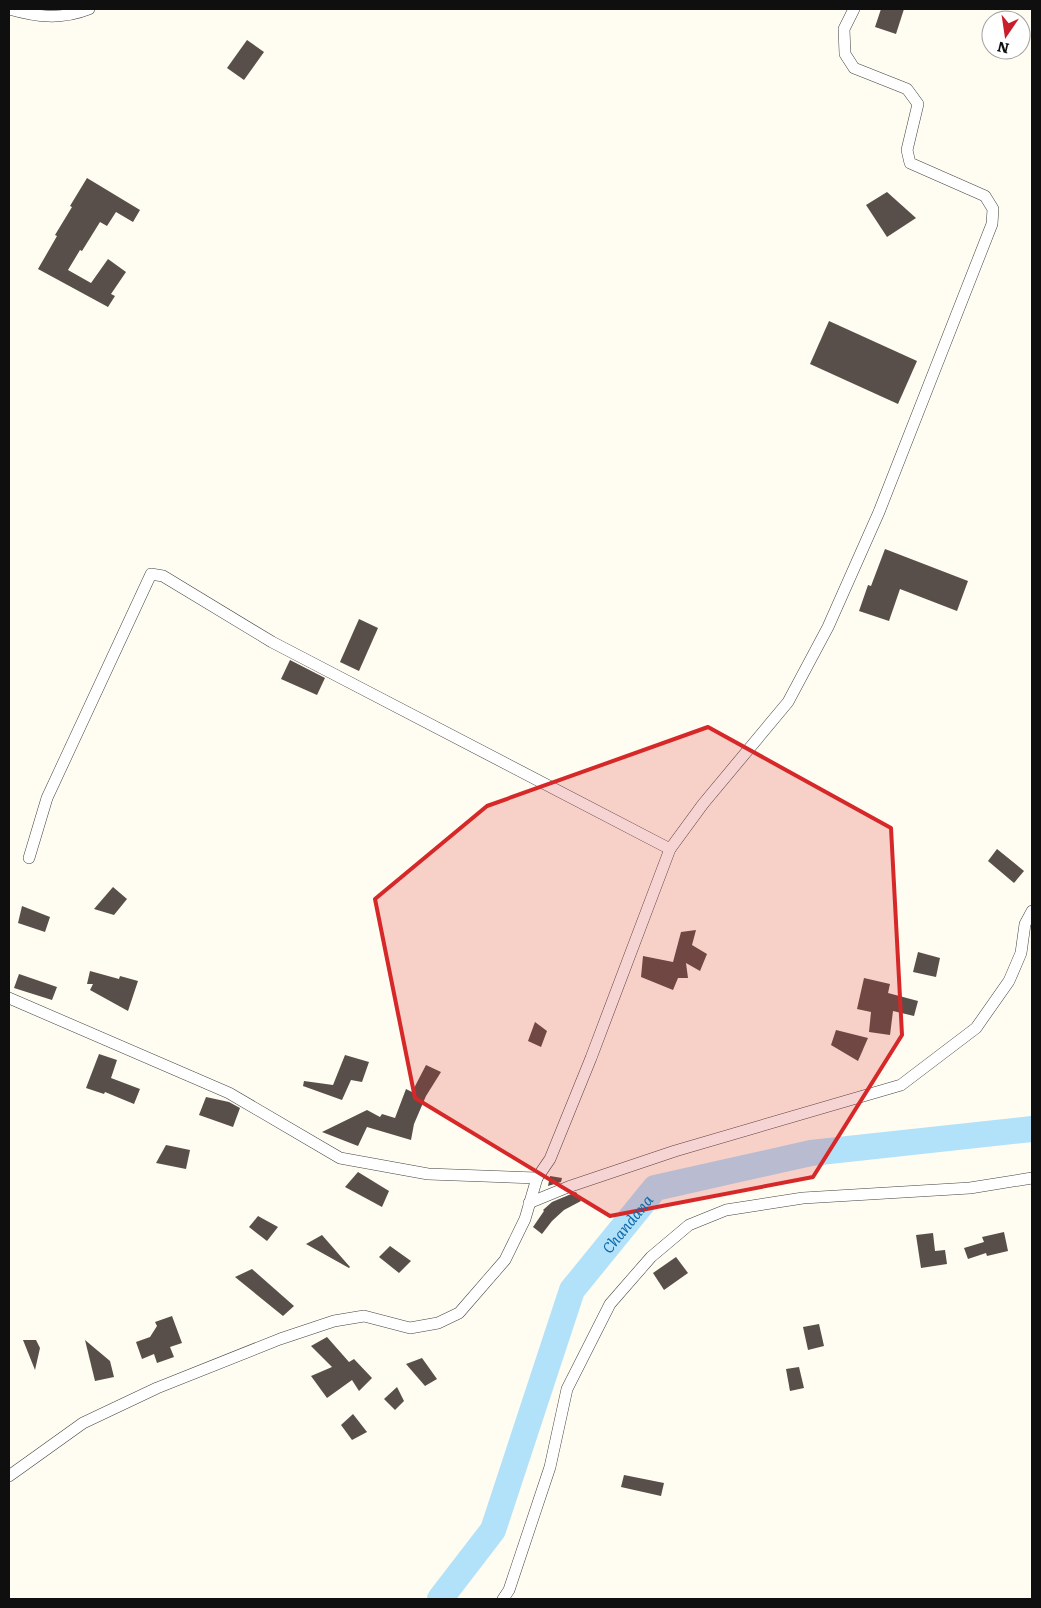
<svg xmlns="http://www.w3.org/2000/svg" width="1041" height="1608" font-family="Literata,serif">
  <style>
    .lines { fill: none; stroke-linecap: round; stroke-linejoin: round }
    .river { stroke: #b2e1fa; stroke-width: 26 }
    .building { fill: #584f4a }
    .street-casing { stroke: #424242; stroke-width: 12 }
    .street { stroke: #fff; stroke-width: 11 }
    .marked { fill: #d62828; fill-opacity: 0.2; stroke: #d62828; stroke-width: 4; stroke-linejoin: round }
    .labels { text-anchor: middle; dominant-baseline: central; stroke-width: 5; stroke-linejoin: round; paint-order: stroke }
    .water-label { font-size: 15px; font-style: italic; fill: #0f6aa9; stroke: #fff }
  </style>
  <rect width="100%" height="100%" fill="#fffcf1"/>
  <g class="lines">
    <path class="river" id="s1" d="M 440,1599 L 493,1530 L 572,1290 L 655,1188 L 811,1153 L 1032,1129"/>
  </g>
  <g class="building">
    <path d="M 881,9 L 904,9 L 896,34 L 875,27 Z"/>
    <path d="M 247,40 L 264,52 L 244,80 L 227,68 Z"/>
    <path d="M 87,178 L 140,210 L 133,222 L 116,212 L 107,226 L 100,222 L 82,251 L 80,250 L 68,270 L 91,283 L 108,259 L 126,272 L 111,294 L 115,296 L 108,307 L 38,269 L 57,236 L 55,235 L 72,207 L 70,206 Z"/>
    <path d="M 887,192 L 916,218 L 887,237 L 866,205 Z"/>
    <path d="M 829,321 L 917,361 L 898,404 L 810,364 Z"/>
    <path d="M 885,549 L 968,581 L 957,611 L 900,589 L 889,621 L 859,611 L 868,585 L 871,586 Z"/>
    <path d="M 359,619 L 378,628 L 359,671 L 340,662 Z"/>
    <path d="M 290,660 L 325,678 L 317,695 L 281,679 Z"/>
    <path d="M 997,849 L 1024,871 L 1014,883 L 988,861 Z"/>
    <path d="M 113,887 L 127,899 L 114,915 L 94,909 Z"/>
    <path d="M 22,906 L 50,917 L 45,932 L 18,923 Z"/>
    <path d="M 696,930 L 692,945 L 707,954 L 700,971 L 686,963 L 688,978 L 678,978 L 673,990 L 641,977 L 643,956 L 673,962 L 681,932 Z"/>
    <path d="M 918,952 L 940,958 L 936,977 L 913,972 Z"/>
    <path d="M 90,971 L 119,979 L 120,976 L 138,981 L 128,1011 L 90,990 L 93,984 L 87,984 Z"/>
    <path d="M 19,974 L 57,987 L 52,1000 L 14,988 Z"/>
    <path d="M 864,978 L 890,984 L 888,993 L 918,1001 L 914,1016 L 893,1011 L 890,1035 L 869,1032 L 871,1012 L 857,1009 Z"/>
    <path d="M 535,1022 L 547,1031 L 541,1047 L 528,1041 Z"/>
    <path d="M 836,1030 L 868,1038 L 858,1061 L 831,1045 Z"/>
    <path d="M 99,1054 L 117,1060 L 111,1078 L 140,1089 L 134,1104 L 105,1092 L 104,1094 L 86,1088 Z"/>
    <path d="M 345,1055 L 369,1062 L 362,1082 L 351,1080 L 342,1100 L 303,1086 L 304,1081 L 333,1085 Z"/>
    <path d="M 426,1065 L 441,1072 L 426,1096 L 414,1124 L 411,1140 L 367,1127 L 358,1146 L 322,1132 L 367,1110 L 380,1117 L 382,1114 L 395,1118 L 406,1089 L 412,1092 Z"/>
    <path d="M 206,1097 L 229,1102 L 240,1108 L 233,1127 L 199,1115 Z"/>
    <path d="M 166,1145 L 190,1150 L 186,1169 L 156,1163 Z"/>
    <path d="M 358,1172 L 389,1191 L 382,1207 L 345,1187 Z"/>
    <path d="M 550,1176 L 562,1178 L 561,1182 L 548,1186 Z"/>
    <path d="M 576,1192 L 581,1201 L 564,1210 L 552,1221 L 542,1234 L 533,1227 L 544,1211 L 543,1210 L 552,1202 Z"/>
    <path d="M 258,1216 L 278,1227 L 267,1241 L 249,1227 Z"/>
    <path d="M 1004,1232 L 1008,1251 L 987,1256 L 986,1253 L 968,1259 L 964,1248 L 984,1242 L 982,1237 Z"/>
    <path d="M 933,1233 L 935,1251 L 945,1250 L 947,1264 L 921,1268 L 916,1235 Z"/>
    <path d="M 322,1235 L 350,1267 L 349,1268 L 306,1244 Z"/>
    <path d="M 390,1246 L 411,1261 L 399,1273 L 379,1257 Z"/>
    <path d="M 676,1257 L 688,1273 L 664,1290 L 653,1273 Z"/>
    <path d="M 252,1269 L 294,1306 L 283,1316 L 235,1277 Z"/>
    <path d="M 172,1316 L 182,1343 L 170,1347 L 174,1357 L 157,1363 L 154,1354 L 142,1359 L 136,1342 L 150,1337 L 157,1326 L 155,1322 Z"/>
    <path d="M 819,1324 L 824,1346 L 808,1350 L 803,1327 Z"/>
    <path d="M 327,1337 L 349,1362 L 354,1359 L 372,1378 L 359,1391 L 352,1380 L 327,1398 L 311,1376 L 332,1367 L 311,1346 Z"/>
    <path d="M 23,1340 L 36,1340 L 40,1348 L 35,1370 Z"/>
    <path d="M 85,1340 L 110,1361 L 114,1377 L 95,1381 Z"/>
    <path d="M 422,1358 L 437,1379 L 425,1386 L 406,1364 Z"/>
    <path d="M 799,1367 L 804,1388 L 790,1391 L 786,1369 Z"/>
    <path d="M 397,1387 L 404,1401 L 395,1410 L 384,1399 Z"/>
    <path d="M 353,1414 L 367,1432 L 352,1440 L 341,1425 Z"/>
    <path d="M 624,1475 L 664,1483 L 661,1496 L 621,1487 Z"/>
  </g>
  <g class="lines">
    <defs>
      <g id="street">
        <path d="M 9,9 C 37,17 61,20 89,9"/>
        <path d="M 29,858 L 47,798 L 151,574 L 163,576 L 272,642 L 670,849 L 703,804 L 788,702 L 828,627 L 879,512 L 992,224 L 993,209 L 985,196 L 910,163 L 907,150 L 918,104 L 907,89 L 854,68 L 845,54 L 844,29 L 854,9"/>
        <path d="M 9,998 L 229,1093 L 340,1158 L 428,1174 L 537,1178"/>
        <path d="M 529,1203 L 568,1187 L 675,1151 L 901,1085 L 976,1028 L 1009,981 L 1021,953 L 1025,924 L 1032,911"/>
        <path d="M 9,1476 L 83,1423 L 157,1388 L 280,1339 L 334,1321 L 364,1316 L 410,1328 L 438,1323 L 459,1313 L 505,1260 L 525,1219 L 537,1178 L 550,1159 L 591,1058 L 670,849"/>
        <path d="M 503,1599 L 509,1590 L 550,1467 L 567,1389 L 610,1304 L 651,1257 L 689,1225 L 726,1210 L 803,1198 L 970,1188 L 1032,1178"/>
      </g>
    </defs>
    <use href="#street" class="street-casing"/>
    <use href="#street" class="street"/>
  </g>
  <path class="marked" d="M 708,727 L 891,828 L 902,1035 L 813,1177 L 610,1216 L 415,1098 L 375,899 L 487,806 Z"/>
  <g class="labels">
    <g class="water-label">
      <text stroke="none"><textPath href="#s1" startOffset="426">Chandana</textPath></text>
    </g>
  </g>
  <rect width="1041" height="1608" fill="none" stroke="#0f0f0f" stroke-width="20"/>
  <g transform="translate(1006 35) rotate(193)"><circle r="24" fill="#ffffff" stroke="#9f9f9f"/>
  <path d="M0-4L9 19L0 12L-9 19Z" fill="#c81d2a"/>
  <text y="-8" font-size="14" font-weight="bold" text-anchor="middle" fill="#0f0f0f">N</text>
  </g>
</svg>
